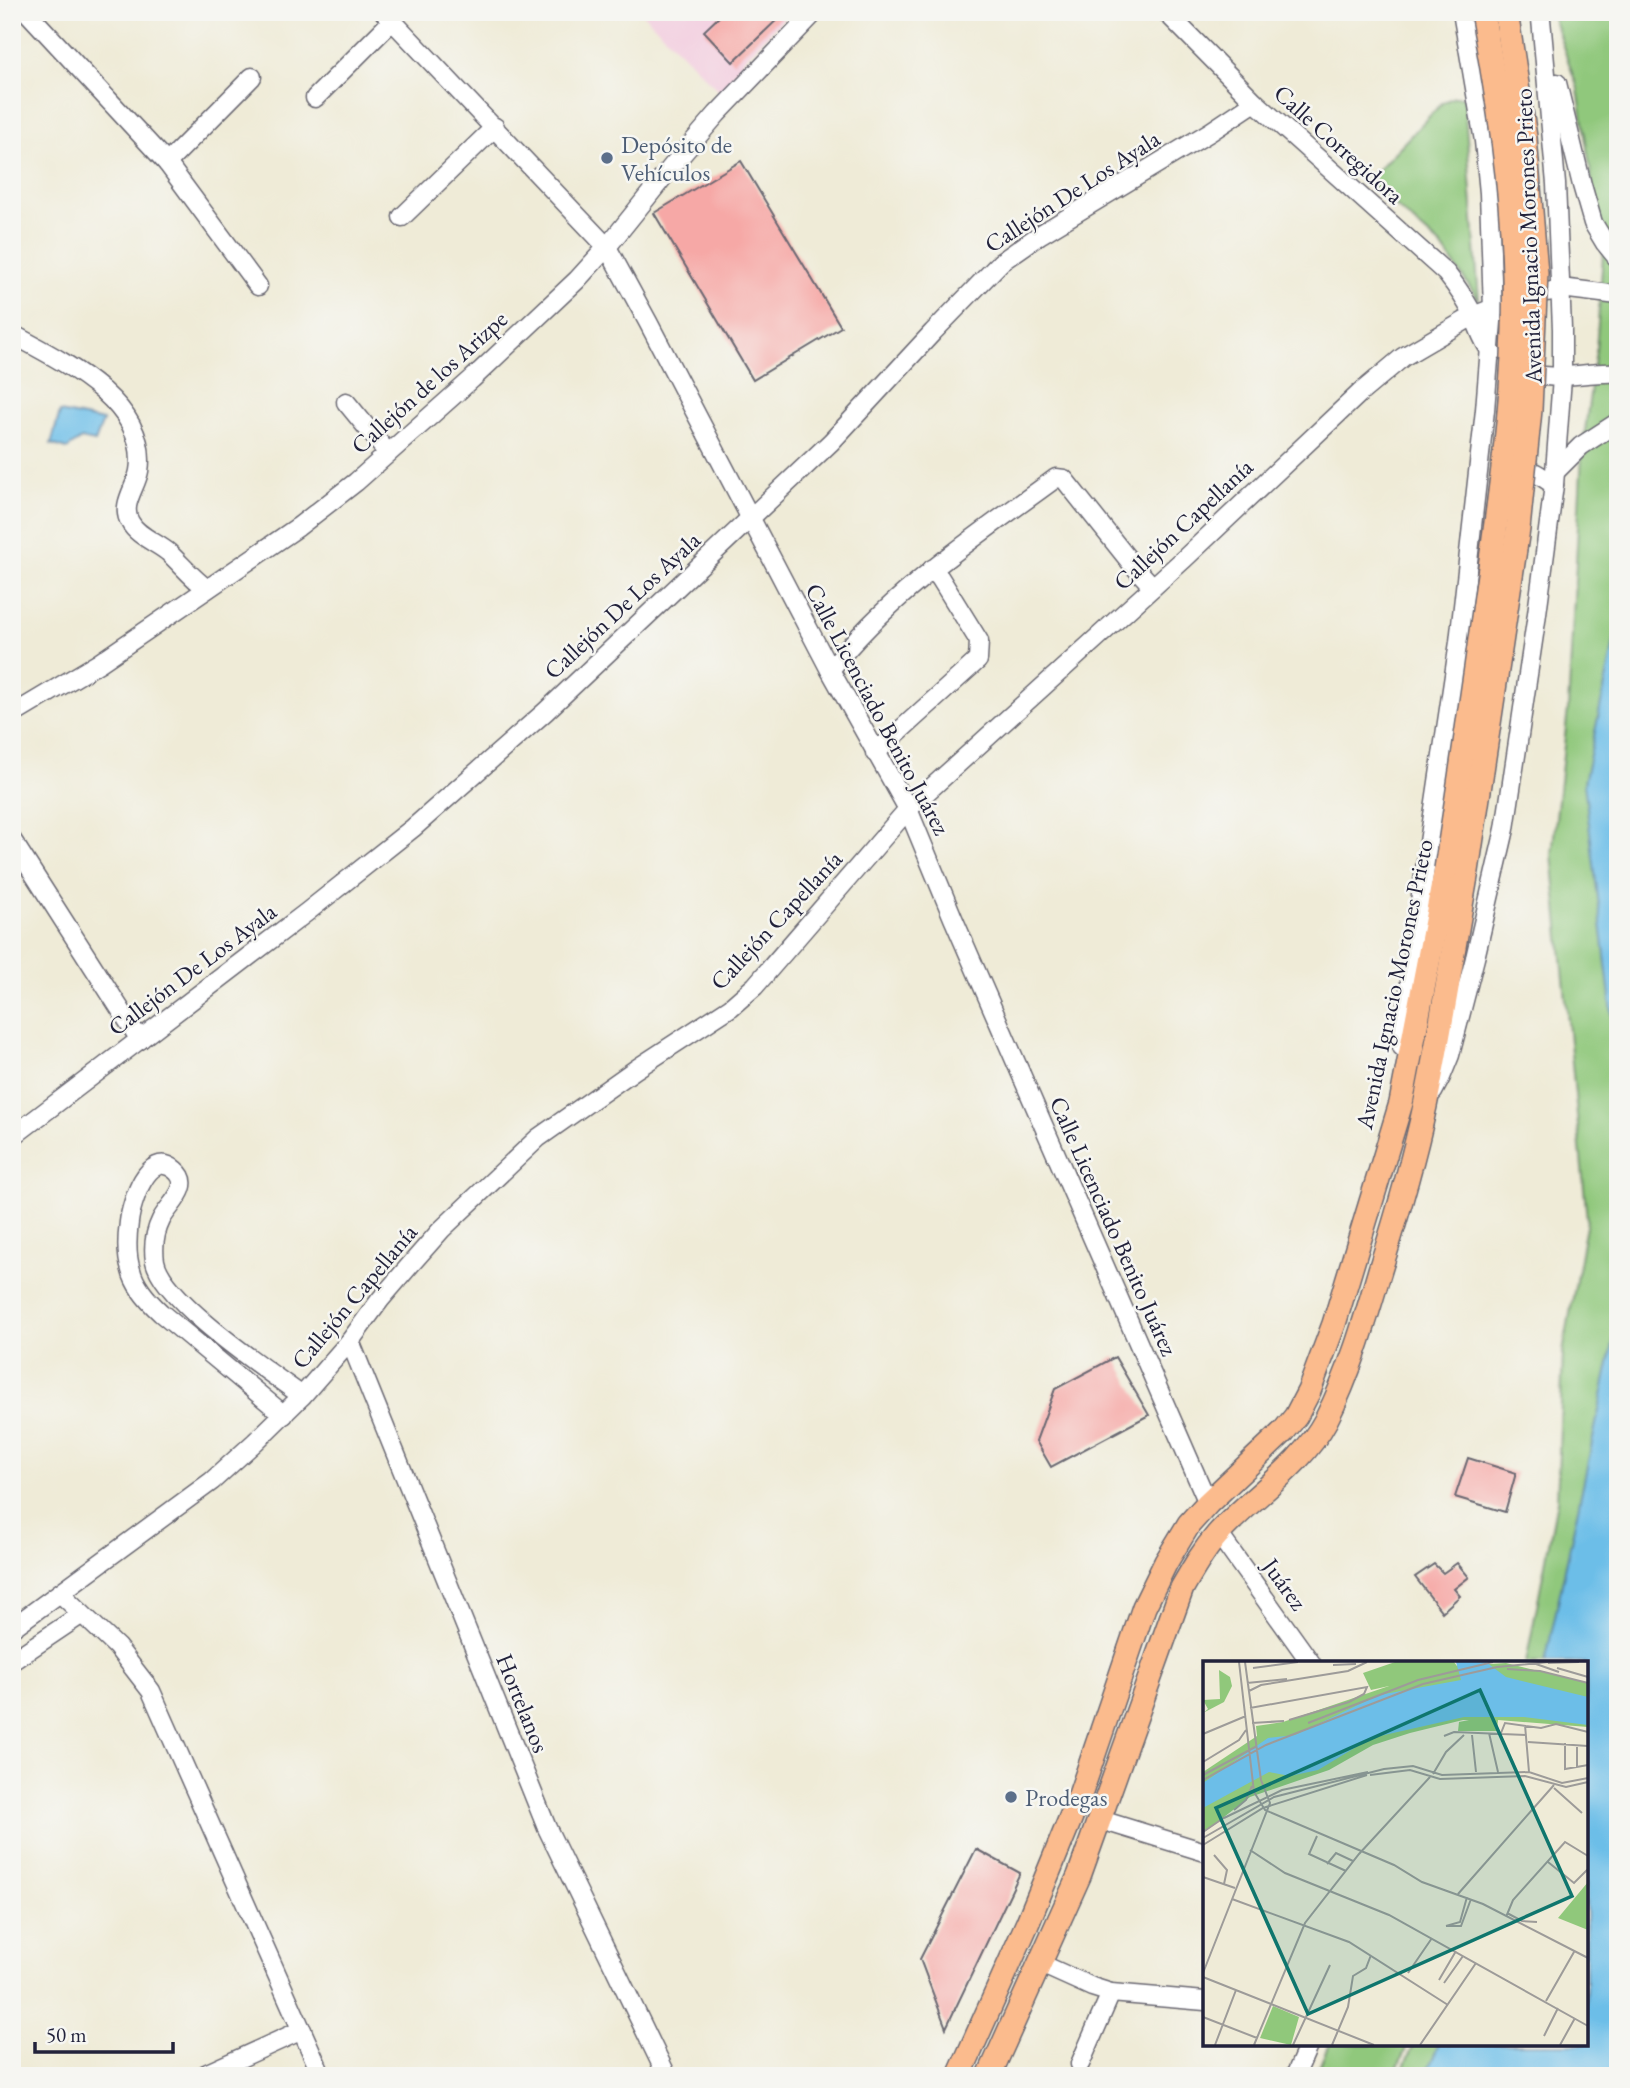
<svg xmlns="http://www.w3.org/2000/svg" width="1630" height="2088" font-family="'EB Garamond',serif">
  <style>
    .built { fill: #f3cfe0 }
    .green { fill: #90c87b; stroke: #59755b; stroke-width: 2 }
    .water { fill: #6cbee8; stroke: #477092; stroke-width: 2 }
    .building { fill: #f6a8a6 }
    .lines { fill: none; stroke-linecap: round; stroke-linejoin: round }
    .minor-casing { stroke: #6a6872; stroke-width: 21 }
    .major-casing { stroke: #6a6872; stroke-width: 26 }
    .minor { stroke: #fff; stroke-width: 18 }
    .major { stroke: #fbbb8d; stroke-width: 23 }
    .major-bridge-casing { stroke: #6a6872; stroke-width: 26; stroke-linecap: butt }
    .major-bridge { stroke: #fbbb8d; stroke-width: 23 }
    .service-dot { fill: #5c6f8a; stroke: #f6f6f2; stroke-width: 2.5 }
    .labels { text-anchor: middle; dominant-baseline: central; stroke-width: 5; stroke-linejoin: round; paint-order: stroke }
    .service-label { font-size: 24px; fill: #4e5e75; stroke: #f6f6f2; text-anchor: start }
    .street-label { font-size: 24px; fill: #22223b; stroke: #f6f6f2 }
    .inset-road { fill: none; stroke: #9d9b99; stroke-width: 2 }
    .view { fill: #0f766e; fill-opacity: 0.15; stroke: #0f766e; stroke-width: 3.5 }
    .inset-edge { fill: none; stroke: #22223b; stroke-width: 3.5 }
  </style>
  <rect width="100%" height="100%" fill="#f6f6f2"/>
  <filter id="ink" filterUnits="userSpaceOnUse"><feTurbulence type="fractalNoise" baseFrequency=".0143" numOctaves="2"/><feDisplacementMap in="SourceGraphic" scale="14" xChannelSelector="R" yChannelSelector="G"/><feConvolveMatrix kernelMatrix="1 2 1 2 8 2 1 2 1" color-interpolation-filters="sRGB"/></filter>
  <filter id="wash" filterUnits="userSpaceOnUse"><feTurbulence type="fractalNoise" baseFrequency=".00686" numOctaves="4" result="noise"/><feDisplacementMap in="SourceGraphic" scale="28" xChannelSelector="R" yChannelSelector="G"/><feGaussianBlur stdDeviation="1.57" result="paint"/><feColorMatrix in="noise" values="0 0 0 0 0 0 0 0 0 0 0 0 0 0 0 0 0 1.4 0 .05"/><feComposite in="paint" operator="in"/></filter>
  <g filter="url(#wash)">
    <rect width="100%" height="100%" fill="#efebd7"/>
    <path class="built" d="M 641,12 L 790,12 L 744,59 L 721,93 Z"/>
    <g class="green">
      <path d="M 1551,12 L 1618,12 L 1618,2076 L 1400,2076 L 1414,2044 L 1586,2044 L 1586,1663 L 1526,1663 L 1557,1501 L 1563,1352 L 1587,1220 L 1552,854 L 1568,709 L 1582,453 L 1596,350 L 1603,254 L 1578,89 Z"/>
      <path d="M 1454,97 L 1464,97 L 1479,300 L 1441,246 L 1367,181 L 1442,103 Z"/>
      <path d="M 1329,2044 L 1408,2044 L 1394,2076 L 1315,2076 Z"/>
    </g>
    <g class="water">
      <path d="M 60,412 L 103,421 L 95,442 L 81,439 L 67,449 L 51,444 Z"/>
      <path d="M 1618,624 L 1618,1063 L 1584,783 Z"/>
      <path d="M 1618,1321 L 1618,2076 L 1425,2076 L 1439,2044 L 1586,2044 L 1586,1663 L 1545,1663 Z"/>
    </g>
    <g id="blocks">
      <g class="building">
        <path d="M 724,12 L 785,12 L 733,62 L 704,31 Z"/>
        <path d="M 741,161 L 841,327 L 753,380 L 654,213 Z"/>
        <path d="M 1115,1357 L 1149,1415 L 1051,1467 L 1036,1441 L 1055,1389 Z"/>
        <path d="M 1468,1458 L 1516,1473 L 1505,1512 L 1455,1497 Z"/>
        <path d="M 1457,1563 L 1469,1577 L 1454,1589 L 1460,1596 L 1442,1612 L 1415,1577 L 1434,1564 L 1443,1573 Z"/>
        <path d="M 976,1849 L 1020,1873 L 946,2028 L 920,1959 Z"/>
      </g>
    </g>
  </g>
  <g filter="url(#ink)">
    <use href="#blocks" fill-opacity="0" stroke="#6a6872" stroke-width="2"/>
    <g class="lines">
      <defs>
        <g id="minor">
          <path d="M 27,12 L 167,163 L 258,286"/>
          <path d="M 384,12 L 607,247 L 648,322 L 830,670 L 908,809 L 953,918 L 1208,1503"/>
          <path d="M 1166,12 L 1255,102 L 1446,273 C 1457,287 1467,301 1474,317 C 1480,331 1483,342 1492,353"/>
          <path d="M 1557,83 L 1582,185 L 1593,223 L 1605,243 L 1618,259"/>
          <path d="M 315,98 L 392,21"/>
          <path d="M 167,163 L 252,77"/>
          <path d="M 402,217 L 495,127"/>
          <path d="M 12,334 C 62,361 150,403 139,471 C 136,488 120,505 130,522 C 137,536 156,542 168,552 C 181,564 192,578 207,589"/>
          <path d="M 1521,371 C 1556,383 1583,371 1618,373"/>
          <path d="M 346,402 L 387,452"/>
          <path d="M 1514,468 C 1530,467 1541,476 1554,485"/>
          <path d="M 1555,472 L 1581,446 L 1618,422"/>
          <path d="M 830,670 C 891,592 977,536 1056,478 L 1064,479 L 1131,563 L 1153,587"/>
          <path d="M 12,715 L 99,663 L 298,527 L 356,482 L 472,379 L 577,280 L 607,247 L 673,165 L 717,114 L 815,12"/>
          <path d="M 875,753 L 978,660 L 979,641 L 940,578 L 932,569"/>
          <path d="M 12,840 L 140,1040"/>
          <path d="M 1402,1047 L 1420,902 L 1459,642 L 1485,410 L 1493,309 L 1489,193 L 1484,141 L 1462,12"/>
          <path d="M 1433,1092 L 1441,1077 L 1450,1055 L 1475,958 L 1505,829 L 1536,621 L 1554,485 L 1562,378 L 1562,329 L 1556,184 L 1541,19"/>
          <path d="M 12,1137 L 307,912 L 413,828 L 545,712 L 831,442 L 933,332 L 1001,262 L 1041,234 L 1210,132 L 1255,102"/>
          <path d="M 350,1341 L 547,1828 L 667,2076"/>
          <path d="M 284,1415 L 161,1313 C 148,1301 135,1287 131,1270 C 126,1255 127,1237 129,1222 C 131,1204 148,1147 175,1170 C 195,1186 168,1205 161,1220 C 155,1232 153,1247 155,1261 C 163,1301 267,1370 302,1396"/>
          <path d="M 1218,1533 L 1311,1663"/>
          <path d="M 60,1593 L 117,1647 L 151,1691 L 322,2076"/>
          <path d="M 12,1628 L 212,1481 L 255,1442 L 302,1396 L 350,1341 L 380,1300 L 411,1264 L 441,1230 L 538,1138 L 636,1069 L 731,1007 L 755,986 L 908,809 L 1184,559 L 1360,393 L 1403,357 L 1473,316 L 1530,294 L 1569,289 L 1618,295"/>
          <path d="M 12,1661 L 82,1614"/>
          <path d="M 1101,1820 L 1205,1852"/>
          <path d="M 1041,1964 L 1092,1987 L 1111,1993 L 1205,2001"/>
          <path d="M 1080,2064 L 1111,1993"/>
          <path d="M 201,2076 L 302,2030"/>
          <path d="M 1295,2076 L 1309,2044"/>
        </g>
        <g id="major">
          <path d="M 959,2076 L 1028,1922 L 1080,1795 L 1144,1607 L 1166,1562 L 1189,1524 L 1208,1503 L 1284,1431 L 1296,1416 L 1309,1391 L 1334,1324 L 1401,1103 L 1446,869"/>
          <path d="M 989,2076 L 1079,1876 L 1182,1588 C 1193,1569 1203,1551 1217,1535 C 1252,1496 1301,1467 1326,1420 C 1350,1373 1365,1321 1380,1270 C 1397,1216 1413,1162 1425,1106 C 1441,1029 1453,950 1467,871"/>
        </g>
      </defs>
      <use href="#minor" class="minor-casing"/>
      <use href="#major" class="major-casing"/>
      <use href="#minor" class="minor"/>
      <use href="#major" class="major"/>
      <defs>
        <g id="major-bridge">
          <path d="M 1446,869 C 1462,766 1477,663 1491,560 C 1504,465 1517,370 1514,275 C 1512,186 1498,99 1482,12"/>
          <path d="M 1467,871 L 1518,529 L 1530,410 L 1536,273 L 1525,137 L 1506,12"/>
        </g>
      </defs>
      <use href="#major-bridge" class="major-bridge-casing"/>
      <use href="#major-bridge" class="major-bridge"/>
    </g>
  </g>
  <g class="service-dot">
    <circle cx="607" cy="158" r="7"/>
    <circle cx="1011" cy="1797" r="7"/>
  </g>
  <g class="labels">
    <g class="service-label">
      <text x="621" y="144">Depósito de<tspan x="621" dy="28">Vehículos</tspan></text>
      <text x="1025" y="1797">Prodegas</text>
    </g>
    <g class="street-label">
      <text transform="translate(1339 144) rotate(42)">Calle Corregidora</text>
      <text transform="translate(1072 191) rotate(-33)">Callejón De Los Ayala</text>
      <text transform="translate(1528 236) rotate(-92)">Avenida Ignacio Morones Prieto</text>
      <text transform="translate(429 382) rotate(-42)">Callejón de los Arizpe</text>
      <text transform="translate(1183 524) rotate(-43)">Callejón Capellanía</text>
      <text transform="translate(622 605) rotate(-43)">Callejón De Los Ayala</text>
      <text transform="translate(878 709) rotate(62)">Calle Licenciado Benito Juárez</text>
      <text transform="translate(776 920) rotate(-47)">Callejón Capellanía</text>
      <text transform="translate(192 969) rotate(-37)">Callejón De Los Ayala</text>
      <text transform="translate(1394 984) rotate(-78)">Avenida Ignacio Morones Prieto</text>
      <text transform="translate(1114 1226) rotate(66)">Calle Licenciado Benito Juárez</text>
      <text transform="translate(354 1296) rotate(-50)">Callejón Capellanía</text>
      <text transform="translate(1285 1584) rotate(54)">Juárez</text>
      <text transform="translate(523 1703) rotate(68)">Hortelanos</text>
    </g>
  </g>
  <g transform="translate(1203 1661)">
    <rect width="385" height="385" fill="#efebd7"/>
    <path d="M 192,1 L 251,1 L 254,5 L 303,2 L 385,22 L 385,66 L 295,59 L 294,70 L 255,70 L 256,61 L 266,59 L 260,59 L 207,72 L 170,84 L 126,109 L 47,136 L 0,172 L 0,111 L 54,75 L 53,65 L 80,61 L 186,25 L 168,29 L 160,12 ZM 16,9 L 27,16 L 29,25 L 21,41 L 0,52 L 5,48 L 0,39 L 17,38 ZM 385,221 L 385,269 L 355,257 ZM 70,345 L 96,356 L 88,384 L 57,377 Z" fill="#90c87b"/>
    <path d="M 253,1 L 283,1 L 303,16 L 385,36 L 385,64 L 321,56 L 261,56 L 168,77 L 115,109 L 87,115 L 66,111 L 0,147 L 0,122 L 65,77 L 92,74 L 176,34 L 258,19 Z" fill="#6cbee8"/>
    <path class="inset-road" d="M 36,1 L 51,131 L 62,149 L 191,204 L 219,221 L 280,243 L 385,297M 345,2 L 376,1M 333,3 L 356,11M 130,4 L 153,3M 50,7 L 95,1M 354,7 L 385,16M 304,8 L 337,10 L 385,22M 44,22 L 84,18M 46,30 L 58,24 L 145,10 L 164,1M 47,47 L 164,26 L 161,33 L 146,41 L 86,59M 49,62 L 81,60M 105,62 L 215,19 L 290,1M 322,64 L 326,111M 286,72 L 295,111M 298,72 L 302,62 L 338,67 L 353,63 L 385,71M 0,73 L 43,55M 269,74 L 273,111M 241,75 L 251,71 L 323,74M 325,81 L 385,85M 362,82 L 362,108 L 385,104M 374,84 L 374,106M 0,101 L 36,79 L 43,69M 230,113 L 243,91 L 261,74M 0,114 L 54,85M 167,114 L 207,109 L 237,118 L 322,115 L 363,126 L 385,121M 0,119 L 63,84 L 220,23 L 294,6 L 346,1M 351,127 L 379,152M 31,149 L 43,139 L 49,125M 21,157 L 79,129 L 165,111M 0,171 L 22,156M 114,175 L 106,193 L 143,210M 0,177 L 71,136 L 181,108 L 210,105 L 239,114 L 326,111 L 359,122 L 385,117M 0,184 L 60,147 L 164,114M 47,189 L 82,212 L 186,254 L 385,365M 11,194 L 24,209 L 21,223M 345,201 L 371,222 L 385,208M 124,203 L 133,192 L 150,200M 0,216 L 32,227M 255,233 L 351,124M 29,238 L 146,281 L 245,344M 304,252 L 319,260 L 334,261M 303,256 L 310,239 L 362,181 L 385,195M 243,265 L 258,265 L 268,238M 243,265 L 257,261 L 264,236M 0,312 L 67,142 L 58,119 L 42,1M 205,312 L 229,277M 0,316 L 171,384M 236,319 L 253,290M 241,322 L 260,295M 343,340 L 371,291M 0,356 L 54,377M 341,375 L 355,347M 12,384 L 33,329M 51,384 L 102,262 L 156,193 L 227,116M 90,384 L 127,304M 129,384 L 145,346 L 150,315 L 163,307 L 168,294M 217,384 L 273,302M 357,384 L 372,357"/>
    <path class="view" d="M 277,29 L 369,235 L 105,353 L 13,147 Z"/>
    <rect width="385" height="385" class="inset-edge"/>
  </g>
  <rect width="1630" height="2088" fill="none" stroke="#f6f6f2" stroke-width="42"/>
  <path d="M35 2042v10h138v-10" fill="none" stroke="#22223b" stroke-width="3.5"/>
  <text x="46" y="2042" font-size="21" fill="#22223b" stroke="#f6f6f2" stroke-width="5" paint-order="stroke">50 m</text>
</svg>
